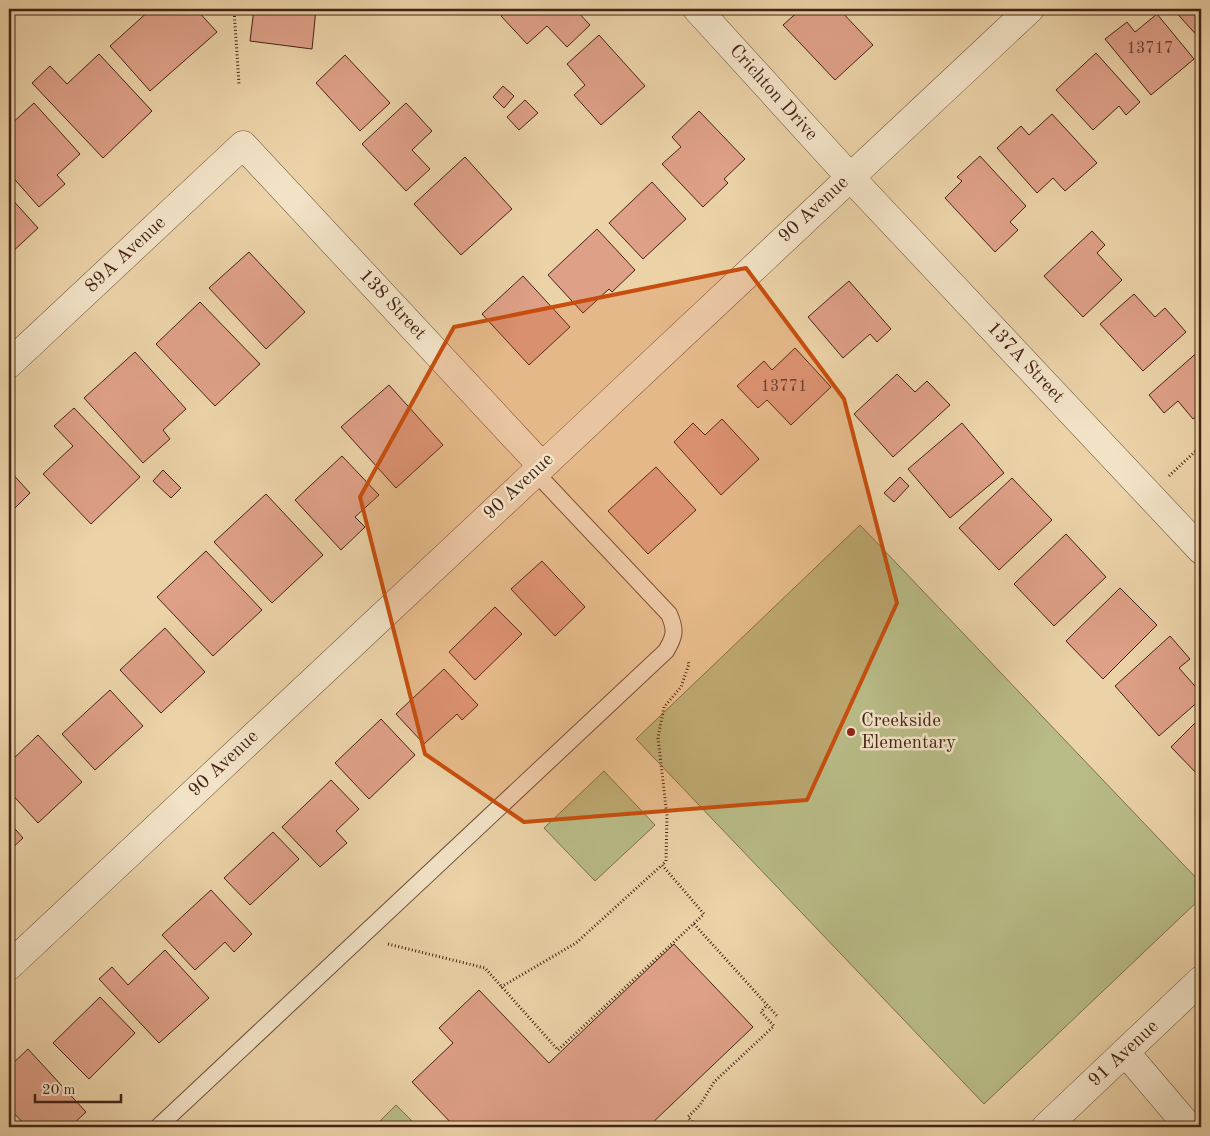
<svg xmlns="http://www.w3.org/2000/svg" width="1210" height="1136" font-family="'Old Standard TT',serif">
  <style>
    .green { fill: #b8bb86; stroke: #7e6e4e }
    .building { fill: #dea087; stroke: #452216 }
    .lines { fill: none; stroke-linecap: round; stroke-linejoin: round }
    .lane-casing { stroke: #6e4e3a; stroke-width: 18 }
    .street-casing { stroke: #6e4e3a; stroke-width: 29 }
    .path { stroke: #452216; stroke-width: 3; stroke-dasharray: 1 2.5; stroke-linecap: butt }
    .lane { stroke: #f2e2c6; stroke-width: 16 }
    .street { stroke: #f2e2c6; stroke-width: 28 }
    .marked { fill: #c74e0e; fill-opacity: 0.2; stroke: #c74e0e; stroke-width: 4; stroke-linejoin: round }
    .poi-dot { fill: #8f2418; stroke: #f2e2c6; stroke-width: 2 }
    .labels { text-anchor: middle; dominant-baseline: central; stroke-width: 5; stroke-linejoin: round; paint-order: stroke }
    .number-label { font-size: 16px; fill: #6b4232 }
    .street-label { font-size: 19px; fill: #452216; stroke: #f2e2c6 }
    .poi-label { font-size: 19px; fill: #452216; stroke: #f2e2c6; text-anchor: start }
  </style>
  <rect width="100%" height="100%" fill="#ebd2a7"/>
  <filter id="stains"><feTurbulence type="fractalNoise" baseFrequency=".004" numOctaves="4"/><feColorMatrix values="0 0 0 0 .2 0 0 0 0 .09 0 0 0 0 .02 0 0 0 .5 -.17"/></filter>
  <radialGradient id="worn" r=".72"><stop offset=".6" stop-color="#630" stop-opacity="0"/><stop offset="1" stop-color="#630" stop-opacity=".3"/></radialGradient>
  <g class="green">
    <path d="M 860,525 L 1201,883 L 1201,898 L 984,1104 L 636,739 Z"/>
    <path d="M 604,771 L 655,825 L 595,881 L 544,828 Z"/>
    <path d="M 396,1105 L 418,1127 L 374,1127 Z"/>
  </g>
  <g class="building">
    <path d="M 151,9 L 196,9 L 217,32 L 150,91 L 110,46 Z"/>
    <path d="M 254,9 L 316,9 L 312,49 L 250,41 Z"/>
    <path d="M 509,9 L 575,9 L 590,25 L 567,47 L 547,26 L 527,44 L 501,16 Z"/>
    <path d="M 801,9 L 839,9 L 873,45 L 835,80 L 783,25 Z"/>
    <path d="M 1173,9 L 1201,9 L 1201,40 Z"/>
    <path d="M 1157,14 L 1194,59 L 1151,95 L 1105,39 L 1127,22 L 1135,32 Z"/>
    <path d="M 599,35 L 645,86 L 601,125 L 574,95 L 585,85 L 567,64 Z"/>
    <path d="M 1096,53 L 1140,102 L 1126,115 L 1119,106 L 1093,130 L 1056,90 Z"/>
    <path d="M 99,54 L 152,111 L 103,158 L 32,83 L 50,66 L 67,84 Z"/>
    <path d="M 345,55 L 390,103 L 360,131 L 316,83 Z"/>
    <path d="M 503,86 L 514,96 L 504,108 L 493,97 Z"/>
    <path d="M 525,100 L 538,113 L 519,130 L 507,117 Z"/>
    <path d="M 34,103 L 80,154 L 57,175 L 65,184 L 39,207 L 9,173 L 9,126 Z"/>
    <path d="M 406,103 L 432,131 L 412,150 L 430,169 L 406,191 L 362,144 Z"/>
    <path d="M 699,111 L 745,159 L 724,179 L 728,183 L 703,207 L 662,164 L 681,147 L 672,137 Z"/>
    <path d="M 1052,114 L 1097,163 L 1065,191 L 1053,178 L 1037,193 L 997,148 L 1021,126 L 1029,135 Z"/>
    <path d="M 980,156 L 1026,206 L 1010,222 L 1018,230 L 995,252 L 945,198 L 962,181 L 957,177 Z"/>
    <path d="M 465,157 L 512,209 L 461,255 L 414,204 Z"/>
    <path d="M 652,182 L 686,219 L 643,259 L 609,223 Z"/>
    <path d="M 9,196 L 38,228 L 9,255 Z"/>
    <path d="M 597,229 L 635,270 L 612,292 L 609,289 L 583,313 L 548,275 Z"/>
    <path d="M 1092,231 L 1105,245 L 1097,253 L 1122,280 L 1083,317 L 1044,276 Z"/>
    <path d="M 249,252 L 305,312 L 266,349 L 209,288 Z"/>
    <path d="M 523,276 L 570,327 L 529,365 L 482,314 Z"/>
    <path d="M 849,281 L 891,329 L 877,342 L 870,334 L 843,358 L 808,317 Z"/>
    <path d="M 1134,294 L 1155,317 L 1165,308 L 1186,332 L 1143,371 L 1100,324 Z"/>
    <path d="M 200,302 L 260,364 L 215,406 L 156,344 Z"/>
    <path d="M 795,348 L 831,387 L 791,425 L 767,400 L 758,408 L 737,386 L 764,361 L 772,370 Z"/>
    <path d="M 1201,349 L 1201,413 L 1193,419 L 1178,401 L 1164,413 L 1149,395 Z"/>
    <path d="M 135,352 L 186,409 L 163,430 L 170,439 L 143,463 L 84,398 Z"/>
    <path d="M 897,374 L 915,392 L 927,381 L 950,405 L 893,457 L 854,414 Z"/>
    <path d="M 389,385 L 443,445 L 396,488 L 341,427 Z"/>
    <path d="M 74,408 L 140,477 L 91,524 L 43,474 L 73,446 L 54,426 Z"/>
    <path d="M 722,419 L 759,459 L 721,495 L 674,442 L 693,423 L 705,435 Z"/>
    <path d="M 962,423 L 1004,473 L 950,518 L 908,469 Z"/>
    <path d="M 342,456 L 379,495 L 355,517 L 365,527 L 341,550 L 295,500 Z"/>
    <path d="M 656,467 L 696,510 L 648,554 L 608,511 Z"/>
    <path d="M 9,470 L 30,493 L 9,514 Z"/>
    <path d="M 163,470 L 181,488 L 171,498 L 153,481 Z"/>
    <path d="M 900,477 L 909,486 L 894,502 L 884,493 Z"/>
    <path d="M 1012,478 L 1052,520 L 999,570 L 959,528 Z"/>
    <path d="M 266,494 L 323,555 L 272,603 L 214,542 Z"/>
    <path d="M 1066,534 L 1106,577 L 1054,626 L 1014,584 Z"/>
    <path d="M 206,551 L 262,610 L 213,656 L 157,597 Z"/>
    <path d="M 542,561 L 585,607 L 555,636 L 511,589 Z"/>
    <path d="M 1120,588 L 1157,625 L 1103,679 L 1066,641 Z"/>
    <path d="M 495,607 L 522,634 L 475,680 L 449,652 Z"/>
    <path d="M 165,628 L 205,672 L 161,713 L 120,670 Z"/>
    <path d="M 1170,636 L 1190,659 L 1179,668 L 1201,693 L 1201,699 L 1159,736 L 1115,686 Z"/>
    <path d="M 444,669 L 478,705 L 462,720 L 457,714 L 424,744 L 396,714 Z"/>
    <path d="M 110,690 L 143,726 L 95,770 L 62,734 Z"/>
    <path d="M 1201,717 L 1201,778 L 1171,747 Z"/>
    <path d="M 381,719 L 415,755 L 369,799 L 335,763 Z"/>
    <path d="M 38,735 L 82,782 L 38,823 L 9,791 L 9,763 Z"/>
    <path d="M 331,780 L 359,809 L 336,831 L 347,843 L 320,867 L 282,827 Z"/>
    <path d="M 9,822 L 23,838 L 9,851 Z"/>
    <path d="M 273,832 L 299,859 L 250,905 L 224,878 Z"/>
    <path d="M 211,890 L 252,934 L 234,952 L 225,942 L 195,970 L 162,935 Z"/>
    <path d="M 674,944 L 753,1027 L 648,1127 L 455,1127 L 412,1082 L 453,1043 L 439,1028 L 479,990 L 549,1063 Z"/>
    <path d="M 165,950 L 209,998 L 159,1043 L 99,979 L 112,967 L 128,985 Z"/>
    <path d="M 100,997 L 135,1033 L 89,1079 L 53,1043 Z"/>
    <path d="M 28,1049 L 86,1112 L 70,1127 L 27,1127 L 9,1108 L 9,1067 Z"/>
  </g>
  <g class="lines">
    <defs>
      <path id="lane" d="M 158,1127 L 666,651 C 675,636 676,630 669,614 L 535,472"/>
      <g id="street">
        <path d="M 697,9 L 850,177 L 1201,550"/>
        <path d="M 9,364 L 243,145 L 542,466"/>
        <path d="M 9,966 L 1030,9"/>
        <path d="M 1125,1052 L 1189,1127"/>
        <path d="M 1046,1127 L 1201,980"/>
      </g>
    </defs>
    <use href="#lane" class="lane-casing"/>
    <use href="#street" class="street-casing"/>
    <g class="path">
      <path d="M 234,9 L 239,84"/>
      <path d="M 1169,476 L 1201,446"/>
      <path d="M 694,924 L 778,1017"/>
      <path d="M 388,944 L 485,968 L 558,1050 L 704,914 L 662,865 L 666,861 L 667,816 L 658,738 L 664,707 L 681,687 L 689,664 L 688,661"/>
      <path d="M 501,987 L 576,943 L 662,865"/>
      <path d="M 697,1127 L 688,1117 L 700,1105 L 714,1082 L 774,1026 L 761,1012 L 767,1005"/>
    </g>
    <use href="#lane" class="lane"/>
    <use href="#street" class="street"/>
  </g>
  <path class="marked" d="M 746,268 L 844,399 L 897,603 L 807,800 L 524,822 L 425,754 L 360,497 L 454,327 Z"/>
  <circle class="poi-dot" cx="851" cy="732" r="5"/>
  <g class="labels">
    <g class="number-label">
      <text x="1150" y="49">13717</text>
      <text x="784" y="387">13771</text>
    </g>
    <g class="street-label">
      <text transform="translate(773 93) rotate(48)">Crichton Drive</text>
      <text transform="translate(814 210) rotate(-43)">90 Avenue</text>
      <text transform="translate(126 255) rotate(-43)">89A Avenue</text>
      <text transform="translate(392 305) rotate(47)">138 Street</text>
      <text transform="translate(1025 363) rotate(47)">137A Street</text>
      <text transform="translate(519 487) rotate(-43)">90 Avenue</text>
      <text transform="translate(224 764) rotate(-43)">90 Avenue</text>
      <text transform="translate(1124 1054) rotate(-43)">91 Avenue</text>
    </g>
    <g class="poi-label">
      <text x="861" y="721">Creekside<tspan x="861" dy="22">Elementary</tspan></text>
    </g>
  </g>
  <rect width="1210" height="1136" fill="none" stroke="#ebd2a7" stroke-width="30"/>
  <rect x="10" y="10" width="1190" height="1116" fill="none" stroke="#452216" stroke-width="2.5"/>
  <rect x="15" y="15" width="1180" height="1106" fill="none" stroke="#452216"/>
  <path d="M35 1094v8h86v-8" fill="none" stroke="#452216" stroke-width="2.5"/>
  <text x="42" y="1094" font-size="15" fill="#452216" stroke="#f2e2c6" stroke-width="4" paint-order="stroke">20 m</text>
  <rect width="100%" height="100%" filter="url(#stains)"/>
  <rect width="100%" height="100%" fill="url(#worn)"/>
</svg>
